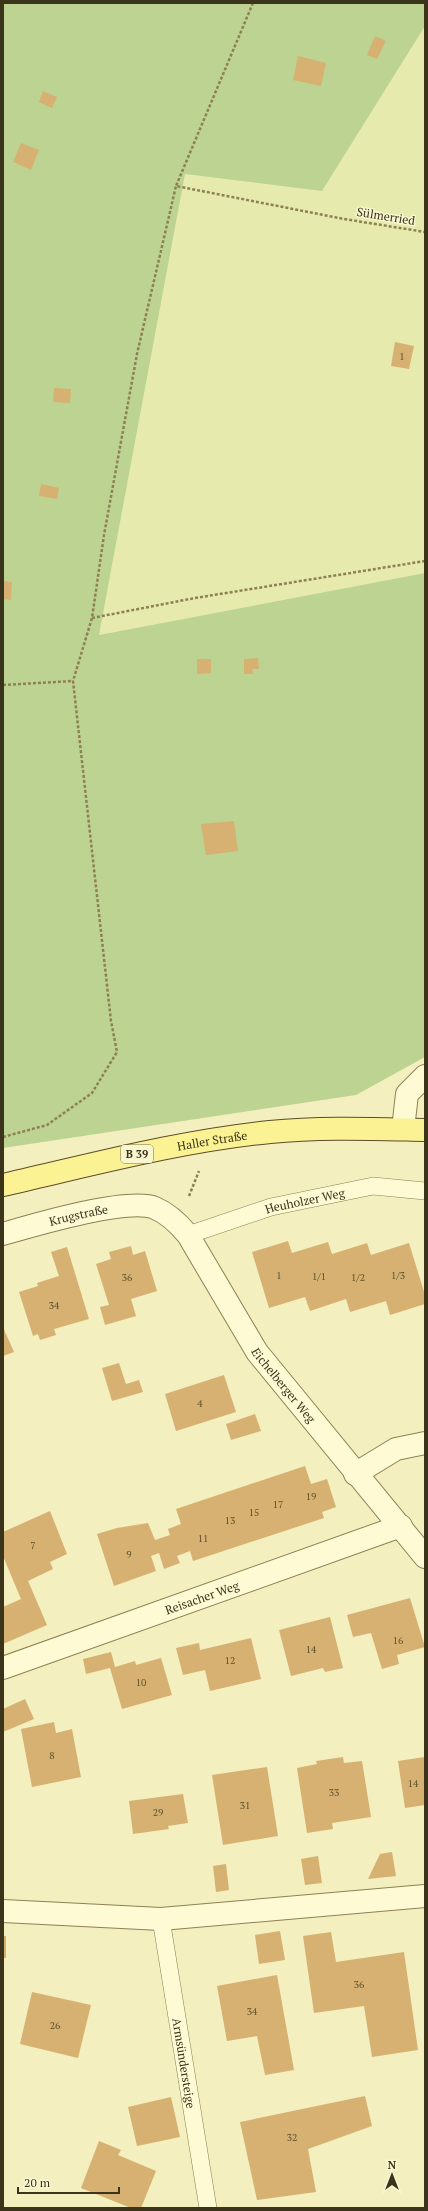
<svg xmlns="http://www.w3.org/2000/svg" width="428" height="2211" font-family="'PT Serif',serif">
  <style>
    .farmland { fill: #e6eaac }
    .green { fill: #bdd392 }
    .building { fill: #d6b171 }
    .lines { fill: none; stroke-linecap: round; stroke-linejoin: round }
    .service-casing { stroke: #8e8055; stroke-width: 18 }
    .minor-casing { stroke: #8e8055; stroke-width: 24 }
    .primary-casing { stroke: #5b4c2a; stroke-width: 24 }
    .path { stroke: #8e8055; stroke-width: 2.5; stroke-dasharray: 3 2; stroke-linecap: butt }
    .service { stroke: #fdfad4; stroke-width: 17 }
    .minor { stroke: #fdfad4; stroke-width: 22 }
    .primary { stroke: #fbf293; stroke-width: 22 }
    .labels { text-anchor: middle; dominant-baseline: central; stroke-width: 3; stroke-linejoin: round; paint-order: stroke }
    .number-label { font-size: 10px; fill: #625230 }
    .shield { fill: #f9f7d0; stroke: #756e51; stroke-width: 1 }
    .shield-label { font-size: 11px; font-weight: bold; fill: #3c331b }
    .street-label { font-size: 12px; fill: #3c331b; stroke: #f9f7d0 }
  </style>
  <rect width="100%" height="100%" fill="#f3efbf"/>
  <path class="farmland" d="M 425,26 L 425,573 L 99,635 L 185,174 L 322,191 Z"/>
  <path class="green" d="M 3,3 L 425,3 L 425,26 L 322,191 L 185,174 L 99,635 L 425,573 L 425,1057 L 356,1095 L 3,1148 Z"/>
  <g class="building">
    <path d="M 375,36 L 386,41 L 377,59 L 367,55 Z"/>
    <path d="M 298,56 L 326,63 L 321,86 L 293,80 Z"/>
    <path d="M 43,91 L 57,97 L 52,108 L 39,102 Z"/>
    <path d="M 21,143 L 39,150 L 31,170 L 13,162 Z"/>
    <path d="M 395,342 L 414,346 L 409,369 L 391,366 Z"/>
    <path d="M 54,388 L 71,389 L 70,403 L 53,402 Z"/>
    <path d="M 41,484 L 59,488 L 57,499 L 39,496 Z"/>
    <path d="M 3,581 L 12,582 L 11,600 L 3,599 Z"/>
    <path d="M 258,658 L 259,669 L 252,669 L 253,674 L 244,674 L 244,659 Z"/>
    <path d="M 197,659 L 211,659 L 211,673 L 197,674 Z"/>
    <path d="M 234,821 L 238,851 L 206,855 L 201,824 Z"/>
    <path d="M 288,1241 L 292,1253 L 328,1242 L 332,1254 L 367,1243 L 371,1255 L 409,1243 L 425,1295 L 425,1304 L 390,1315 L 386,1301 L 350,1312 L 346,1299 L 310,1311 L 305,1297 L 269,1308 L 252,1252 Z"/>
    <path d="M 131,1246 L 133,1255 L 145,1251 L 157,1291 L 131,1299 L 136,1316 L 105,1325 L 100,1307 L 109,1305 L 96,1264 L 111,1259 L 109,1252 Z"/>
    <path d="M 67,1247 L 89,1319 L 54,1329 L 56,1335 L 40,1340 L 38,1334 L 33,1336 L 19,1292 L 38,1286 L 37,1283 L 59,1276 L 51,1252 Z"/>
    <path d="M 3,1327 L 14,1352 L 3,1356 Z"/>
    <path d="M 119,1363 L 126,1384 L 139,1380 L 143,1392 L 112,1401 L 102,1368 Z"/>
    <path d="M 224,1375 L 236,1412 L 176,1431 L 165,1394 Z"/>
    <path d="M 255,1414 L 261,1431 L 231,1440 L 226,1424 Z"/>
    <path d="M 305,1466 L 311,1484 L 327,1479 L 336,1507 L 322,1512 L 324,1518 L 193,1561 L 190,1551 L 177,1556 L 180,1563 L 164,1569 L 159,1553 L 151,1556 L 156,1571 L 114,1586 L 97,1534 L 117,1528 L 148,1523 L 155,1540 L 170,1535 L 168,1529 L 181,1524 L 176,1509 Z"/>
    <path d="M 50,1511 L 67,1554 L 50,1562 L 53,1569 L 28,1581 L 47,1625 L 3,1644 L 3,1607 L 21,1599 L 3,1556 L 3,1532 Z"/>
    <path d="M 410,1598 L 425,1647 L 397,1655 L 399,1664 L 382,1669 L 371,1633 L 353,1637 L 347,1615 Z"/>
    <path d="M 330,1617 L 343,1668 L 325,1672 L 323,1668 L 291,1676 L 279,1630 Z"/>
    <path d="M 251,1638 L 261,1679 L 210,1691 L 205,1670 L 183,1675 L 176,1648 L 199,1643 L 200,1650 Z"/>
    <path d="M 111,1652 L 115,1667 L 135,1661 L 136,1665 L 161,1658 L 172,1695 L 122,1709 L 110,1668 L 86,1674 L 83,1659 Z"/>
    <path d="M 25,1699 L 34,1719 L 3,1732 L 3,1709 Z"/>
    <path d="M 54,1722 L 56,1733 L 72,1729 L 81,1777 L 32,1787 L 21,1729 Z"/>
    <path d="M 343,1757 L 344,1763 L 362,1761 L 371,1817 L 332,1823 L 333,1829 L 307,1833 L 297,1768 L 317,1764 L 316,1761 Z"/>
    <path d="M 425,1757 L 425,1805 L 405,1808 L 398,1761 Z"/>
    <path d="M 267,1767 L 278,1836 L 223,1845 L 212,1775 Z"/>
    <path d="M 183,1794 L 188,1823 L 168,1826 L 169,1829 L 133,1834 L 129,1801 Z"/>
    <path d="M 392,1852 L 396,1876 L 368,1879 L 380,1854 Z"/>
    <path d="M 318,1856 L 322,1883 L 305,1885 L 301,1859 Z"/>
    <path d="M 226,1864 L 229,1890 L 216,1892 L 213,1866 Z"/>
    <path d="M 280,1931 L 285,1960 L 259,1964 L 255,1935 Z"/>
    <path d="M 331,1932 L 336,1962 L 404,1952 L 418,2050 L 372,2057 L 364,2006 L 314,2013 L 303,1936 Z"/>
    <rect x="3" y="1936" width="3" height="22"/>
    <path d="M 277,1975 L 294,2070 L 265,2075 L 257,2036 L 227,2041 L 217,1986 Z"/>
    <path d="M 32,1992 L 91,2005 L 78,2058 L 20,2044 Z"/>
    <path d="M 365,2096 L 372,2126 L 308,2149 L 316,2192 L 257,2200 L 240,2122 Z"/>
    <path d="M 171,2097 L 180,2137 L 137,2146 L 128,2107 Z"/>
    <path d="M 99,2141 L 121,2150 L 118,2155 L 156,2171 L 141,2208 L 131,2208 L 81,2188 Z"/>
  </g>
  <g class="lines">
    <defs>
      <g id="service">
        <path id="s1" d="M 188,1235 L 271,1207 L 373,1186 L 425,1191"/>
        <path id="s2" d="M 161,1919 L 208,2208"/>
      </g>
      <g id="minor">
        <path d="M 403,1129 L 407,1094 L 425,1076"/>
        <path id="s3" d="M 3,1234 C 34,1225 128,1197 155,1208 C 169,1214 179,1224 188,1235 L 257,1352 L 425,1557"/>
        <path d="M 355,1474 L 396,1449 L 425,1443"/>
        <path id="s4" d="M 3,1668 L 401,1526"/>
        <path d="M 3,1911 L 161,1919 L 425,1896"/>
      </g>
      <g id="primary">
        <path id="s5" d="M 3,1185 C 91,1165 180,1141 270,1132 C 321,1127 374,1129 425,1130"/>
      </g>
    </defs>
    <use href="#service" class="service-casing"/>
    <use href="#minor" class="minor-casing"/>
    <use href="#primary" class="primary-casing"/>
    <g class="path">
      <path d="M 253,3 L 176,186 L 344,219 L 425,232"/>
      <path d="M 92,618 L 195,598 L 425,561"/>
      <path d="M 3,685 L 73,681"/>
      <path d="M 3,1137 L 47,1125 L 92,1093 L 117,1052 L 111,1021 L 73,681 L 92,618 L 104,535 L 137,354 L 176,186"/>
      <path d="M 189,1196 L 199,1171"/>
    </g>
    <use href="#service" class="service"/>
    <use href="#minor" class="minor"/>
    <use href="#primary" class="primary"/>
  </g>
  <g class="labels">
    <g class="number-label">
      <text x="402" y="356">1</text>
      <text x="279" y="1275">1</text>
      <text x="398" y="1275">1/3</text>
      <text x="319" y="1276">1/1</text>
      <text x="127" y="1277">36</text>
      <text x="358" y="1277">1/2</text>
      <text x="54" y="1305">34</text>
      <text x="200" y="1403">4</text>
      <text x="311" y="1496">19</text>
      <text x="278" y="1504">17</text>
      <text x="254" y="1512">15</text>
      <text x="230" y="1520">13</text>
      <text x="203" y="1538">11</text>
      <text x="33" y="1545">7</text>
      <text x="129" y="1554">9</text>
      <text x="398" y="1640">16</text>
      <text x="311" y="1649">14</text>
      <text x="230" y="1660">12</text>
      <text x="141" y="1682">10</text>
      <text x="52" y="1755">8</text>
      <text x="413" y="1783">14</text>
      <text x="334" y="1792">33</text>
      <text x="245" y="1805">31</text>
      <text x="158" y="1812">29</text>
      <text x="359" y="1984">36</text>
      <text x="252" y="2011">34</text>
      <text x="55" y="2025">26</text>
      <text x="292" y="2137">32</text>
    </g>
    <rect class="shield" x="121" y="1145" width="32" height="18" rx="3"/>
    <g class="shield-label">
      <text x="137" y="1154">B 39</text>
    </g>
    <g class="street-label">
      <text transform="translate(386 216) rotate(9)">Sülmerried</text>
      <text stroke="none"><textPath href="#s5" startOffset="214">Haller Straße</textPath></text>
      <text stroke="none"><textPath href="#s1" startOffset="122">Heuholzer Weg</textPath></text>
      <text stroke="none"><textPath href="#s3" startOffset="78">Krugstraße</textPath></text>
      <text stroke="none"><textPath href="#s3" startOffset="377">Eichelberger Weg</textPath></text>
      <text stroke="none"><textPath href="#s4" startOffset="211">Reisacher Weg</textPath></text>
      <text stroke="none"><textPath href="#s2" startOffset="146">Armsündersteige</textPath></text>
    </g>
  </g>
  <rect width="428" height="2211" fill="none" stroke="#3c331b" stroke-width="8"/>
  <g transform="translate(392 2175)" stroke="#f9f7d0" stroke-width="3" paint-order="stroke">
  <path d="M0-3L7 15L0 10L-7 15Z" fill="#3c331b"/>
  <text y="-6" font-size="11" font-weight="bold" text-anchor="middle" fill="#3c331b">N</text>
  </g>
  <path d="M18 2187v6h101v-6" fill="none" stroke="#3c331b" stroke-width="2"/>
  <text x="24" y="2187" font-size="12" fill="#3c331b" stroke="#f9f7d0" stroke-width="3" paint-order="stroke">20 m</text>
</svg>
